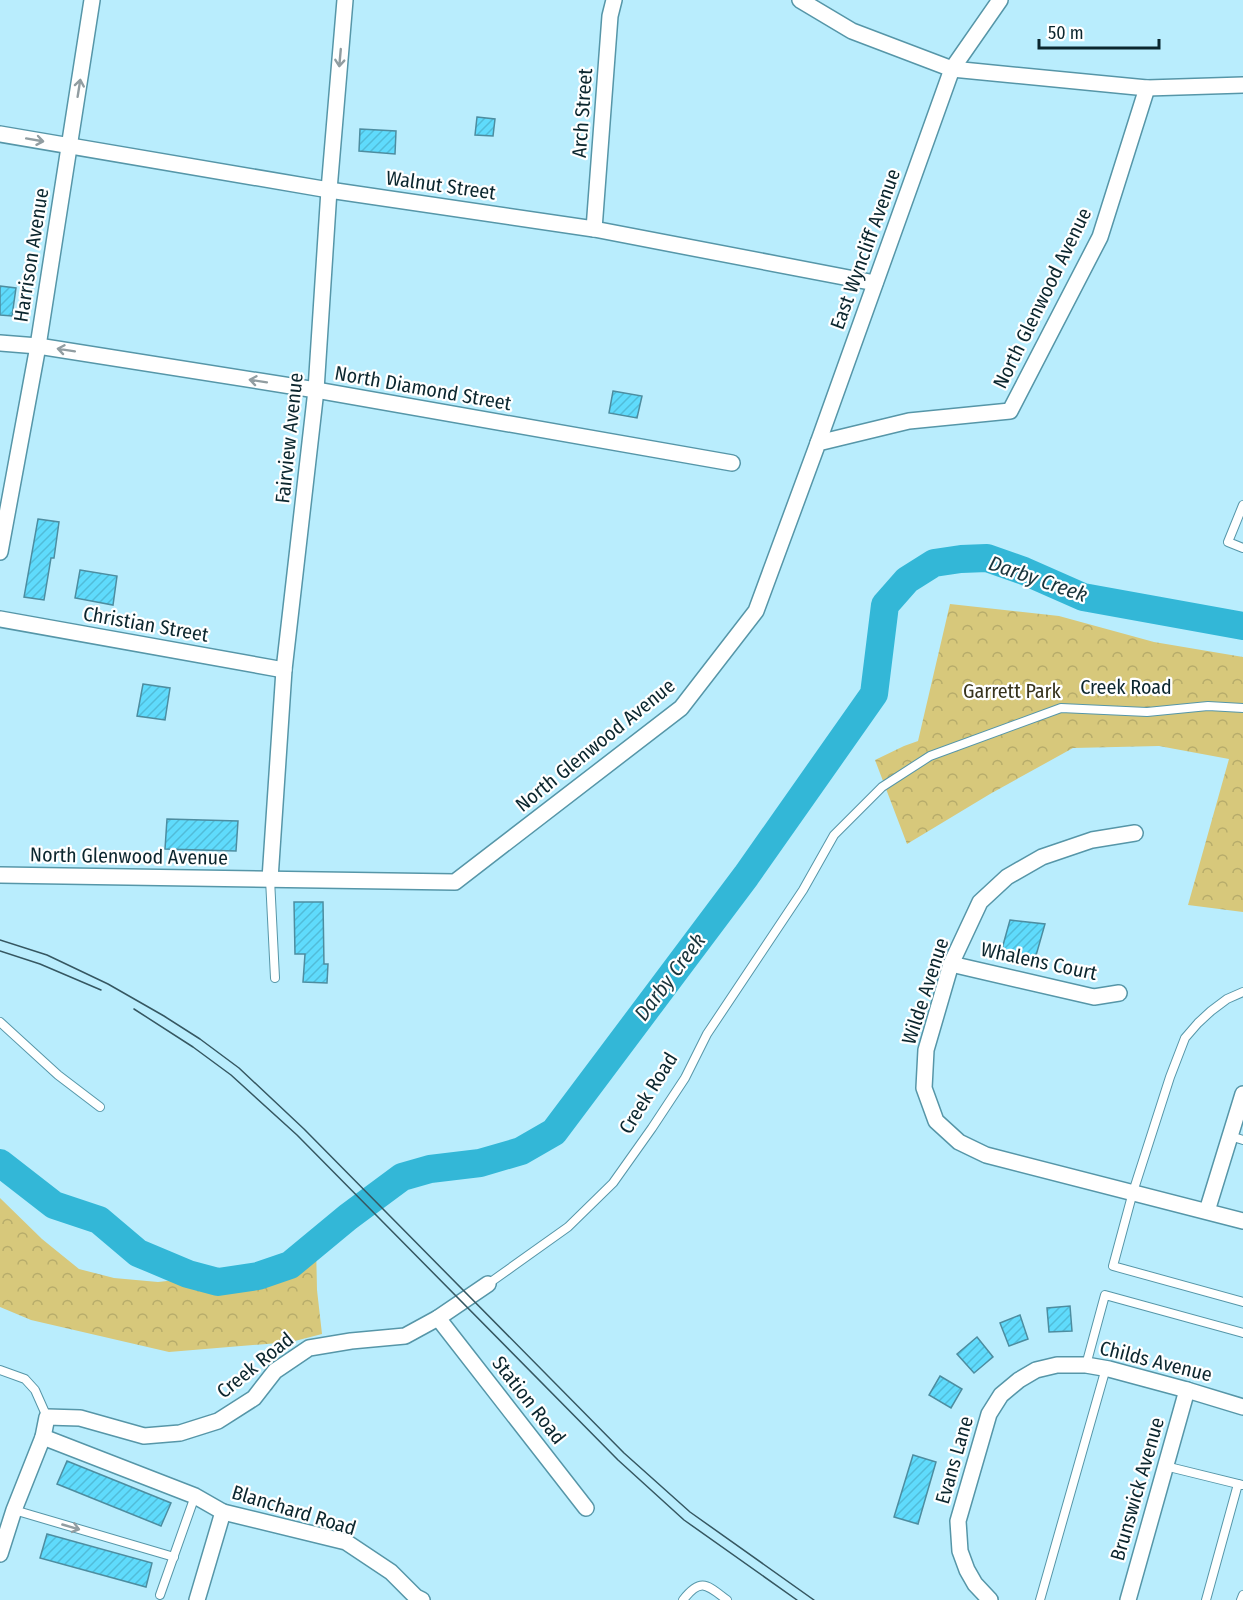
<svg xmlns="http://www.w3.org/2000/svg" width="1243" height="1600" font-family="'Fira Sans Condensed',sans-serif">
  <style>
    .park { fill: url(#park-crowns) }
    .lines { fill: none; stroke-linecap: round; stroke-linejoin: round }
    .river { stroke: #33b7d7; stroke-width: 28 }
    .building { fill: url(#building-hatch); stroke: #4d8da0; stroke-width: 1.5 }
    .service-casing { stroke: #5696a8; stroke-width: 10 }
    .minor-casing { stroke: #5696a8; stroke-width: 18 }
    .service { stroke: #fff; stroke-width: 8 }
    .minor { stroke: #fff; stroke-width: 15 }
    .tram { stroke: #365761; stroke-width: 1.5 }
    .oneway { stroke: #919da1 }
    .labels { text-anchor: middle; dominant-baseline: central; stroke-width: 4.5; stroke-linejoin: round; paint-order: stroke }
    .street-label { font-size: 20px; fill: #0b262e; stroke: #fff }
    .park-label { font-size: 20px; fill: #37331d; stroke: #fff }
    .water-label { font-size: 21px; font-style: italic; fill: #1a353c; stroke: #fff }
  </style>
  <defs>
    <pattern id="park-crowns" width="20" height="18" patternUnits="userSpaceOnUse" patternTransform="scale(1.5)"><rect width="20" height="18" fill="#d7c87b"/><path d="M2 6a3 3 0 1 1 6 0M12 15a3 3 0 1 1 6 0" fill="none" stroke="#b7ac6b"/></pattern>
    <pattern id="building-hatch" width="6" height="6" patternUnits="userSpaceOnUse" patternTransform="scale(1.5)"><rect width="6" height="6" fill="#5fdbfc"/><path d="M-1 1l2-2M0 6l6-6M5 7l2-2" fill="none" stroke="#51bcd8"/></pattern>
  </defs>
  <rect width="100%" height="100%" fill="#b9edfd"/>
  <g class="park">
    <path d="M 950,604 L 1059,616 L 1154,642 L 1243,657 L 1243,912 L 1188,905 L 1229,759 L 1159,746 L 1073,748 L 990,794 L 907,844 L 875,760 L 904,746 L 918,741 Z"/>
    <path d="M 0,1198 L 42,1239 L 79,1269 L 114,1278 L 158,1282 L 239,1273 L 274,1257 L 316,1244 L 317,1290 L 322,1334 L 291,1342 L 169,1352 L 31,1320 L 0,1307 Z"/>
  </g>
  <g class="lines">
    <path class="river" d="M 0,1163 L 54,1205 L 99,1220 L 138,1253 L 188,1274 L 218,1282 L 258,1276 L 290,1265 L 348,1217 L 402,1177 L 430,1169 L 480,1163 L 521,1151 L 554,1132 L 746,876 L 874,694 L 885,605 L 907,580 L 934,563 L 961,559 L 987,558 L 1024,571 L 1083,597 L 1243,626"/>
  </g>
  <g class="building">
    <path d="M 477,117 L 495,119 L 493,136 L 475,135 Z"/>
    <path d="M 360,129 L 396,131 L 395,154 L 359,151 Z"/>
    <path d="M 0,286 L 16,288 L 12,316 L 0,315 Z"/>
    <path d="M 613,391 L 642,396 L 637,418 L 609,413 Z"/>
    <path d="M 38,519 L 59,522 L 54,558 L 51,558 L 44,600 L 24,597 Z"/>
    <path d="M 80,570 L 117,576 L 113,605 L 75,598 Z"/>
    <path d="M 143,684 L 170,688 L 165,720 L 137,716 Z"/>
    <path d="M 167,819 L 238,821 L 236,851 L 165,849 Z"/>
    <path d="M 294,902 L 323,902 L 324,964 L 328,964 L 327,983 L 303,982 L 305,954 L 295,954 Z"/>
    <path d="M 1010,920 L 1045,924 L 1035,959 L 1021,959 L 1000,956 Z"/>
    <path d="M 1070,1306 L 1072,1331 L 1049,1332 L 1047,1308 Z"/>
    <path d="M 1020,1315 L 1028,1339 L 1009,1346 L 1000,1323 Z"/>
    <path d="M 977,1337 L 993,1357 L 974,1373 L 957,1354 Z"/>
    <path d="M 940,1376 L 962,1389 L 951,1408 L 929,1395 Z"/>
    <path d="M 913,1455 L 936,1462 L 918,1524 L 894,1517 Z"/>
    <path d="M 67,1461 L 171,1503 L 161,1526 L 57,1484 Z"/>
    <path d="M 47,1534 L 152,1563 L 146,1587 L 40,1558 Z"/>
  </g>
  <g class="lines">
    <defs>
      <g id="service">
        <path d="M 1243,505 L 1228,542 L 1243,548"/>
        <path d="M 270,879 L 275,978"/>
        <path d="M 1243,992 L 1227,999 L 1211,1011 L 1198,1023 L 1185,1038 L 1170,1077 L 1133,1192 L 1113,1266 L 1243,1302"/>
        <path d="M 0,1022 L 58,1075 L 100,1107"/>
        <path d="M 1230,1136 L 1243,1140"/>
        <path d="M 488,1284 L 568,1227 L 613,1183 L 652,1128 L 685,1078 L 707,1034 L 803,890 L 834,835 L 882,787 L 930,756 L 1061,708 L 1147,712 L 1208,706 L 1243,708"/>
        <path d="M 1086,1365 L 1105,1295 L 1243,1333"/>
        <path d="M 0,1370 L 25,1379 L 35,1390 L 47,1417"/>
        <path d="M 1165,1466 L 1242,1485"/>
        <path d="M 14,1510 L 174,1557"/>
        <path d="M 160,1595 L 195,1496"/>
        <path d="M 683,1600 C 701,1577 707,1585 727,1600"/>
        <path d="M 1040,1600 L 1106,1368"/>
        <path d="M 1206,1600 L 1238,1484"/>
        <path d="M 1241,1600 L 1243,1595"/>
      </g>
      <g id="minor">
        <path d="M 800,0 L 852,31 L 952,69 L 1147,88 L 1243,85"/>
        <path d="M 0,134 L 329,190 L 594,229 L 875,283"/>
        <path d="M 594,229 L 610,16 L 614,0"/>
        <path d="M 0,343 L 38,346 L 316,390 L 732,463"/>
        <path d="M 818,443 L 952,69 L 1000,0"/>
        <path d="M 0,552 L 38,346 L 92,0"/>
        <path d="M 0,619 L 284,670"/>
        <path d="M 1135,833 L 1092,840 L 1042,857 L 1007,877 L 980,902 L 951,964 L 926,1050 L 924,1088 L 936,1121 L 959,1142 L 986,1155 L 1243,1221"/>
        <path d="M 0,875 L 455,882 L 681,708 L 756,611 L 818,443 L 909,421 L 1010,411 L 1100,237 L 1147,88"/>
        <path d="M 270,879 L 284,670 L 316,390 L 329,190 L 345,0"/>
        <path d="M 951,964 L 1094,997 L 1119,993"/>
        <path d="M 1207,1211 L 1243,1094"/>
        <path d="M 438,1318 L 586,1508"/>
        <path d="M 43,1437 L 195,1496 L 223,1512 L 346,1542 L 391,1572 L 416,1597 L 422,1600"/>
        <path d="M 0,1554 L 14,1510 L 43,1437 L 47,1417 L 80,1418 L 144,1436 L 180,1433 L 218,1421 L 254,1398 L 275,1371 L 309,1348 L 351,1341 L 405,1336 L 438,1318 L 488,1284"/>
        <path d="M 197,1600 L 223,1512"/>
        <path d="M 990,1600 L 975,1584 L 967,1570 L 960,1551 L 958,1521 L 989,1414 L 1001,1395 L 1019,1380 L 1036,1370 L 1057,1365 L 1086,1365 L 1109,1369 L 1187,1390 L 1243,1407"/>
        <path d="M 1128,1600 L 1187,1390"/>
      </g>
    </defs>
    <use href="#service" class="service-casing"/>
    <use href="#minor" class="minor-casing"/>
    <use href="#service" class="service"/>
    <use href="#minor" class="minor"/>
    <g class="tram">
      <path d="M 0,940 L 47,955 L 108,984 L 164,1016 L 200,1039 L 239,1068 L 304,1129 L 624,1453 L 690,1512 L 814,1600"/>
      <path d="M 0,951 L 40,964 L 101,990"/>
      <path d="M 134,1009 L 193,1047 L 231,1075 L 297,1135 L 618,1460 L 684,1520 L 797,1600"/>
    </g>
  </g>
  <defs><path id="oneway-shaft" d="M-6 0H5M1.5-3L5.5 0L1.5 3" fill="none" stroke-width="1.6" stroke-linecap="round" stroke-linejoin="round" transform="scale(1.5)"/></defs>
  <g class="oneway">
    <use href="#oneway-shaft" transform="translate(340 58) rotate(95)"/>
    <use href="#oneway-shaft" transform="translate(79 88) rotate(-81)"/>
    <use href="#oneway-shaft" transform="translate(35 140) rotate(10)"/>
    <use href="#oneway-shaft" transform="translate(66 350) rotate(-171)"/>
    <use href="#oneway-shaft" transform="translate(258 381) rotate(-171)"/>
    <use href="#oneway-shaft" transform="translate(71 1527) rotate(16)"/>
  </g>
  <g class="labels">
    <g class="street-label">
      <text transform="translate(582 113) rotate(-86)">Arch Street</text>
      <text transform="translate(441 185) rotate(8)">Walnut Street</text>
      <text transform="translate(865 249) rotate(-70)">East Wyncliff Avenue</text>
      <text transform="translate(31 255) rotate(-81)">Harrison Avenue</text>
      <text transform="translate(1042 298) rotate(-64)">North Glenwood Avenue</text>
      <text transform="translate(423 388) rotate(10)">North Diamond Street</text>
      <text transform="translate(289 438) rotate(-84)">Fairview Avenue</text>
      <text transform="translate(146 624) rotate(10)">Christian Street</text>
      <text x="1126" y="687">Creek Road</text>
      <text transform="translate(595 745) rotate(-39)">North Glenwood Avenue</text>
      <text transform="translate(129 856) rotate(1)">North Glenwood Avenue</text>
      <text transform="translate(1039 961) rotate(12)">Whalens Court</text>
      <text transform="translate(925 991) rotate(-72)">Wilde Avenue</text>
      <text transform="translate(648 1093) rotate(-58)">Creek Road</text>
      <text transform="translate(1156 1361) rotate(14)">Childs Avenue</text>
      <text transform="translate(255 1365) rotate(-39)">Creek Road</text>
      <text transform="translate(529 1400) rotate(52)">Station Road</text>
      <text transform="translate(954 1460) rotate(-74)">Evans Lane</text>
      <text transform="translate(1137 1489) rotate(-74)">Brunswick Avenue</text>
      <text transform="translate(294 1510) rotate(17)">Blanchard Road</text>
    </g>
    <g class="park-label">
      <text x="1012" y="691">Garrett Park</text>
    </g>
    <g class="water-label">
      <text transform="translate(1038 579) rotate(19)">Darby Creek</text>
      <text transform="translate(670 977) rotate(-53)">Darby Creek</text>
    </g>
  </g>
  <path d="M1039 39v9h120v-9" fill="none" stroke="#0b262e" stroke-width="3"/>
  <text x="1048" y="39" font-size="18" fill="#0b262e" stroke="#ffffff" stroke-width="4.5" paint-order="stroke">50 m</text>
</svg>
